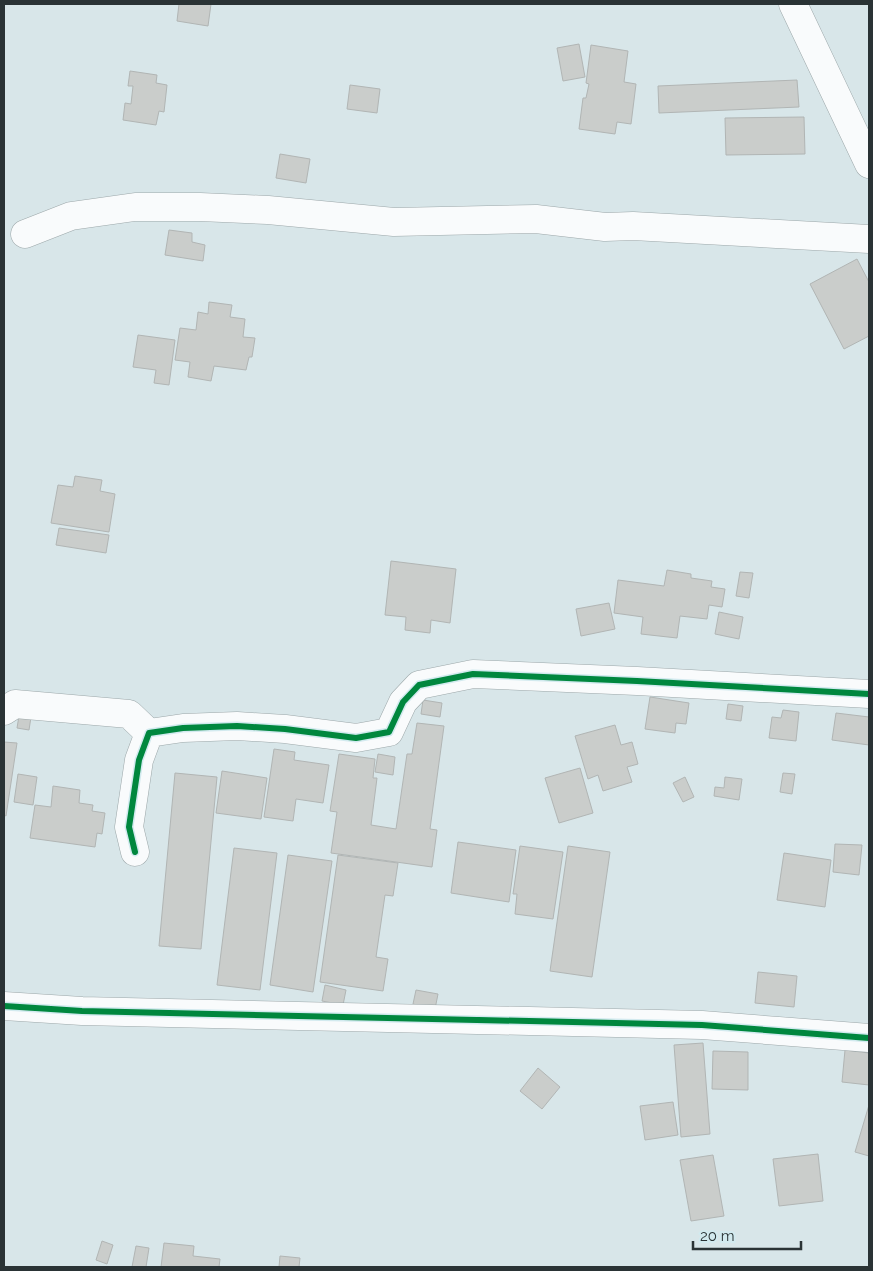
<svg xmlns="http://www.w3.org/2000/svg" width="873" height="1271" font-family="Raleway,sans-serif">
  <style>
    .building { fill: #cacdcb; stroke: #b1b5b4 }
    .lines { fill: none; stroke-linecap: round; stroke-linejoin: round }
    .minor-casing { stroke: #9ca7a9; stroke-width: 29 }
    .minor { stroke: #f9fbfc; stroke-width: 28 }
    .cycleway-casing { stroke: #d2eaef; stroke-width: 9 }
    .cycleway { stroke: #00873e; stroke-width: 6 }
  </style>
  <rect width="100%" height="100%" fill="#d8e6e9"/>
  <g class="building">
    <path d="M 179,4 L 211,4 L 208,26 L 177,21 Z"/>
    <path d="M 579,44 L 585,77 L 563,81 L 557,48 Z"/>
    <path d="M 591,45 L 628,51 L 624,82 L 636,84 L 631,124 L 617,122 L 615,134 L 579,129 L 583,98 L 586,98 L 589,84 L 586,83 Z"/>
    <path d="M 130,71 L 157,75 L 156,83 L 167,85 L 164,112 L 159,111 L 156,125 L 123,120 L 125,103 L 131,104 L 133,86 L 128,86 Z"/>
    <path d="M 797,80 L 799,107 L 659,113 L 658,86 Z"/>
    <path d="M 350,85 L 380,89 L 377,113 L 347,109 Z"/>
    <path d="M 804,117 L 805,154 L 726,155 L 725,118 Z"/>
    <path d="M 280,154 L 310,159 L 306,183 L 276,178 Z"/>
    <path d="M 169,230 L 192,233 L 192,242 L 205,245 L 203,261 L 165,255 Z"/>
    <path d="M 857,259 L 869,282 L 869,336 L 844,349 L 810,284 Z"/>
    <path d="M 209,302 L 232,305 L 230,317 L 245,319 L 243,337 L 255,338 L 252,357 L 249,357 L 246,370 L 214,366 L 211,381 L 188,377 L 190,362 L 175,360 L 180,328 L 196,330 L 198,312 L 208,314 Z"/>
    <path d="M 138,335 L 175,340 L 169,385 L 154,383 L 156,370 L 133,367 Z"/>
    <path d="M 75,476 L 102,480 L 100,491 L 115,494 L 109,532 L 51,523 L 58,485 L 73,487 Z"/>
    <path d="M 59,528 L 109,535 L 106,553 L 56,545 Z"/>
    <path d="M 391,561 L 456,569 L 450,623 L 431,620 L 430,633 L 405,630 L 406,617 L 385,615 Z"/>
    <path d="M 667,570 L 691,574 L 691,578 L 712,581 L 711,587 L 725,589 L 722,607 L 709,605 L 707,619 L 680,616 L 677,638 L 641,634 L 643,617 L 614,613 L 618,580 L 664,586 Z"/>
    <path d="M 740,572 L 753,573 L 749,598 L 736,596 Z"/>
    <path d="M 609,603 L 615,629 L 581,636 L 576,609 Z"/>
    <path d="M 719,612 L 743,617 L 739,639 L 715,634 Z"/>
    <path d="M 650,697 L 689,703 L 686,724 L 676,723 L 675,733 L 645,729 Z"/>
    <path d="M 423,700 L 442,703 L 440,717 L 421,714 Z"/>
    <path d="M 728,704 L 743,706 L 741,721 L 726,719 Z"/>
    <path d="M 783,710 L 799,712 L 796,741 L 769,738 L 772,717 L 781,718 Z"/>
    <path d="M 836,713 L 869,717 L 869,745 L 832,740 Z"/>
    <path d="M 19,716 L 31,717 L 29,730 L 17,728 Z"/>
    <path d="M 417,723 L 444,726 L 430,829 L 437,830 L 432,867 L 331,853 L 337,812 L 330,811 L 339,754 L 375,759 L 373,778 L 377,778 L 371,825 L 396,829 L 407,754 L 412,754 Z"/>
    <path d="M 615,725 L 621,745 L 632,742 L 638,764 L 627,767 L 632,782 L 603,791 L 598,775 L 588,779 L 575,736 Z"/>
    <path d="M 4,742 L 17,743 L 6,816 L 4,815 Z"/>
    <path d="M 274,749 L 295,752 L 294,760 L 329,765 L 323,803 L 296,799 L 293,821 L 264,817 Z"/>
    <path d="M 378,754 L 395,757 L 393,775 L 375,772 Z"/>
    <path d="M 580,768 L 593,813 L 559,823 L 545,778 Z"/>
    <path d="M 222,771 L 267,778 L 261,819 L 216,813 Z"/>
    <path d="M 175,773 L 217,777 L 201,949 L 159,946 Z"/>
    <path d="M 783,773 L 795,774 L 792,794 L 780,792 Z"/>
    <path d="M 18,774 L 37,777 L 33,805 L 14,802 Z"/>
    <path d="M 685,777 L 694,797 L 683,802 L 673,783 Z"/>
    <path d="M 725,777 L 742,779 L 739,800 L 714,796 L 715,787 L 724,788 Z"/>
    <path d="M 53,786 L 80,790 L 79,803 L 93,805 L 92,811 L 105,813 L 102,834 L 97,833 L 95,847 L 30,838 L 35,805 L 51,807 Z"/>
    <path d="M 458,842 L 516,850 L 509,902 L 451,893 Z"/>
    <path d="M 835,844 L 862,845 L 859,875 L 833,872 Z"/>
    <path d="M 520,846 L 563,852 L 553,919 L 515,914 L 517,894 L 513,894 Z"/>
    <path d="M 568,846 L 610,852 L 592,977 L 550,971 Z"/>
    <path d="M 234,848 L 277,853 L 260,990 L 217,985 Z"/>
    <path d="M 784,853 L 831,860 L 825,907 L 777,900 Z"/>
    <path d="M 288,855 L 332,861 L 313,992 L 270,985 Z"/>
    <path d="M 338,855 L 398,863 L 393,896 L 385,895 L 376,957 L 388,959 L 383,991 L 320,982 Z"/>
    <path d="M 758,972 L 797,976 L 794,1007 L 755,1003 Z"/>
    <path d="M 325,985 L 346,990 L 343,1005 L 322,1001 Z"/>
    <path d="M 416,990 L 438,994 L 435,1009 L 413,1004 Z"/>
    <path d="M 703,1043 L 710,1134 L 681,1137 L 674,1045 Z"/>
    <path d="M 845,1050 L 869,1053 L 869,1085 L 842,1082 Z"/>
    <path d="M 713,1051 L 748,1052 L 748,1090 L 712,1089 Z"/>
    <path d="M 538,1068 L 560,1087 L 542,1109 L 520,1091 Z"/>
    <path d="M 673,1102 L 678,1135 L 645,1140 L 640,1106 Z"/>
    <path d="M 869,1105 L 869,1156 L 855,1152 Z"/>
    <path d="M 818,1154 L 823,1201 L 779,1206 L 773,1159 Z"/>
    <path d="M 713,1155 L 724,1216 L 691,1221 L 680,1160 Z"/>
    <path d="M 102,1241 L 113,1245 L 107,1264 L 96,1260 Z"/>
    <path d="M 164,1243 L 194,1246 L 193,1256 L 220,1259 L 219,1267 L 161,1267 Z"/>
    <path d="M 136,1246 L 149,1248 L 146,1267 L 132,1267 Z"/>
    <path d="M 280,1256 L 300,1258 L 299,1267 L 279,1267 Z"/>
  </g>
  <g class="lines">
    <defs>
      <g id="minor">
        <path d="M 793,4 L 869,164"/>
        <path d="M 25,234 L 71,216 L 135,207 L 200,207 L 268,210 L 394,222 L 536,219 L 605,227 L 633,226 L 869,239"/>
        <path d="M 4,711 L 15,704 L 129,714 L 149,733"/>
        <path d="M 135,852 L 129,827 L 139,760 L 149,733 L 183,728 L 237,726 L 285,729 L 356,738 L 389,732 L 403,702 L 419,685 L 473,674 L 637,681 L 869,694"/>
        <path d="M 4,1006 L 82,1011 L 702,1025 L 869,1038"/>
      </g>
    </defs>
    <use href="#minor" class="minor-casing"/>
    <use href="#minor" class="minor"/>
    <defs>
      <g id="cycleway">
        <path d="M 135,852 L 129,827 L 139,760 L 149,733 L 183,728 L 237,726 L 285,729 L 356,738 L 389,732 L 403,702 L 419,685 L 473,674 L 637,681 L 869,694"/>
        <path d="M 4,1006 L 82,1011 L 702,1025 L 869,1038"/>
      </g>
    </defs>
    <use href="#cycleway" class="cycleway-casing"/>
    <use href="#cycleway" class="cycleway"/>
  </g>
  <rect width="873" height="1271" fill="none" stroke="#2a3335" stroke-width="10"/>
  <path d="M693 1241v8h108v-8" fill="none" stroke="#2a3335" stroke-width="2.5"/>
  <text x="700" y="1241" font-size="15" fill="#2a3335" stroke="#d2eaef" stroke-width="4" paint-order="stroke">20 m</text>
</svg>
